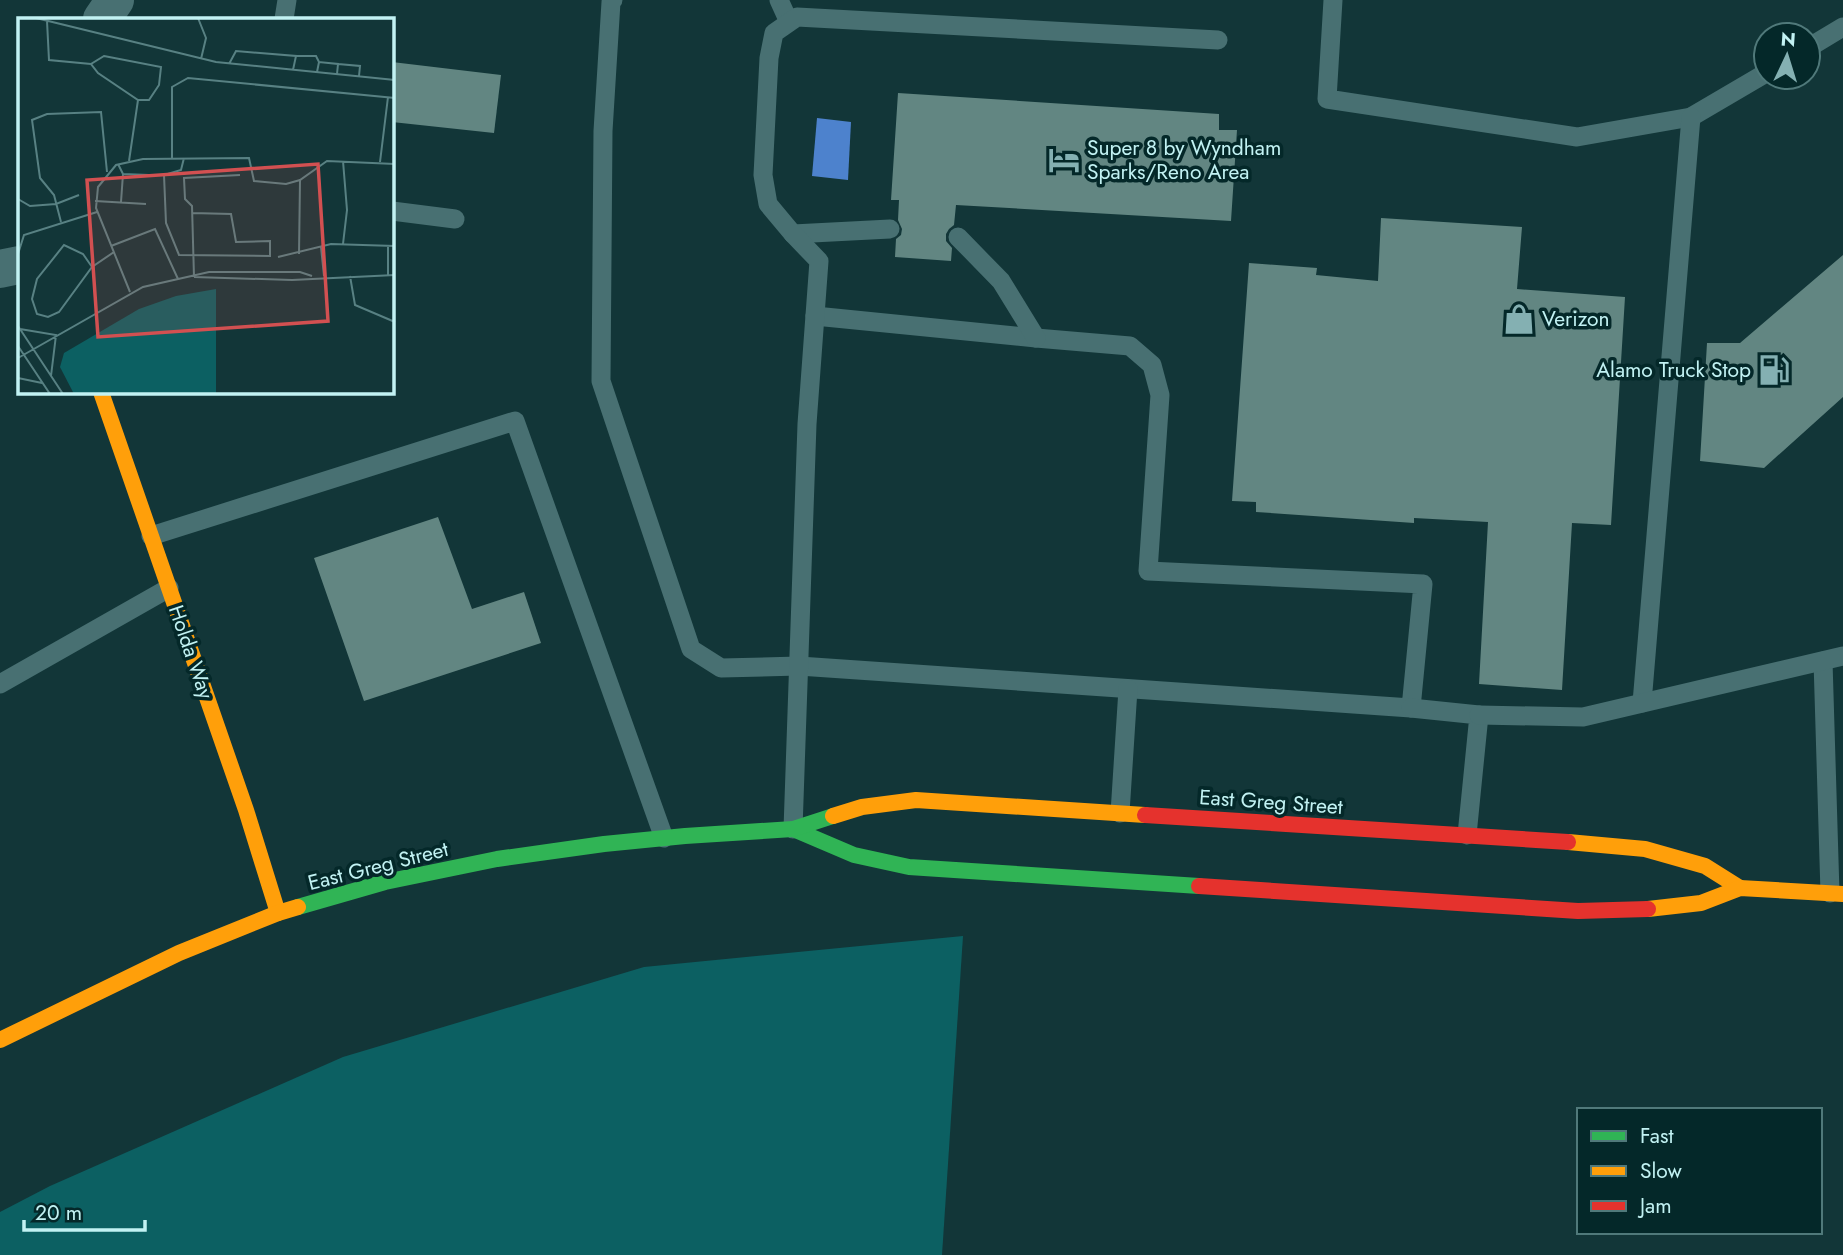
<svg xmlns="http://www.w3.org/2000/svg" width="1843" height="1255" font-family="Jost,sans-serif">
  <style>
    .green { fill: #0c6062 }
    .water { fill: #4d82cd }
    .building { fill: #628682 }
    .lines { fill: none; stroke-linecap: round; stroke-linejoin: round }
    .lane { stroke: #487072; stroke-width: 19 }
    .street { stroke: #487072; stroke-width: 38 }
    .fast { stroke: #30b455; stroke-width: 16 }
    .slow { stroke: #ff9f0a; stroke-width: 16 }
    .jam { stroke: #e5322d; stroke-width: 16 }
    .labels { text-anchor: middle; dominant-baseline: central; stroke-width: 7; stroke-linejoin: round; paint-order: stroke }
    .poi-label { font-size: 21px; fill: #c2f2f3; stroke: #042829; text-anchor: start }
    .street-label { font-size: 21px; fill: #c2f2f3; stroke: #042829 }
    .inset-road { fill: none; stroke: #588183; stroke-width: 2 }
    .view { fill: #d25051; fill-opacity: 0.15; stroke: #d25051; stroke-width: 3.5 }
    .inset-edge { fill: none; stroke: #c2f2f3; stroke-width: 3.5 }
  </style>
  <rect width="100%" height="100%" fill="#123638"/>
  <path class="green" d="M 963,936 L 942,1255 L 0,1255 L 0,1212 L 50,1186 L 343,1057 L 644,967 Z"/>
  <path class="water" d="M 817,118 L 851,122 L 848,180 L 812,176 Z"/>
  <g class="building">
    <path d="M 392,62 L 501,75 L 494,133 L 392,122 Z"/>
    <path d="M 898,93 L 1219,114 L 1219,130 L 1237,130 L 1231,221 L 956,205 L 954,225 L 949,229 L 946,234 L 946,241 L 952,248 L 951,261 L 895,257 L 896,239 L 901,235 L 902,229 L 898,220 L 899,200 L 891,200 Z"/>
    <path d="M 1381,218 L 1522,227 L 1517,289 L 1625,297 L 1611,525 L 1572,523 L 1562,690 L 1479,684 L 1488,522 L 1414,518 L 1414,523 L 1256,512 L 1256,502 L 1232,501 L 1249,263 L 1317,268 L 1316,275 L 1378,281 Z"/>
    <path d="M 1843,255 L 1843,397 L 1764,468 L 1700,461 L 1707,343 L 1740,343 Z"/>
    <path d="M 438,517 L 472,609 L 524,592 L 541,643 L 364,701 L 314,558 Z"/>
  </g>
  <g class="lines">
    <g class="lane">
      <path d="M 613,0 L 611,2 L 603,131 L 601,381 L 691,649 L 721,668 L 799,666 L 1411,708 L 1423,584 L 1148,571 L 1160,395 L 1152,365 L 1130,346 L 1036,338 L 815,316"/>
      <path d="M 779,0 L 789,22"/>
      <path d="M 1333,0 L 1327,99 L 1577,137 L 1691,117 L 1766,73"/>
      <path d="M 284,19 L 287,0"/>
      <path d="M 1808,48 L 1843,27"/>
      <path d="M 392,211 L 455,219"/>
      <path d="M 793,234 L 890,229"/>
      <path d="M 958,237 L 1001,281 L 1036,338"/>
      <path d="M 151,536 L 515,421 L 664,838"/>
      <path d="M 1823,661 L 1830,893"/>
      <path d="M 0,684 L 169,588"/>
      <path d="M 1642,703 L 1691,117"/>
      <path d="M 1411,708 L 1479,715 L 1467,835"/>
      <path d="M 1479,715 L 1583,717 L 1843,656"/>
      <path d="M 1120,813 L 1128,689"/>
      <path d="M 793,829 L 807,424 L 819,261 L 793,234 L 768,204 L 763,175 L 769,58 L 774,33 L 797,17 L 1218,40"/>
    </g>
    <g class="street">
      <path d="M 102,19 L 115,0"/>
      <path d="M 0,269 L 19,265"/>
    </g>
    <g class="fast">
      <path d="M 793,829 L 854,855 L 909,867 L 1199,886"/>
      <path d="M 298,907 L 385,882 L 497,859 L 604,844 L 685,836 L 793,829 L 833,816"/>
    </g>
    <g class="slow">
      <path d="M 101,392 L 246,810 L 278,913"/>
      <path d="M 833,816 L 862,807 L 916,800 L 1145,815"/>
      <path d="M 1568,842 L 1645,849 L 1705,866 L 1740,888"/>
      <path d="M 1648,909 L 1701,903 L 1740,888 L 1843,894"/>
      <path d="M 0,1040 L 179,953 L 278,913 L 298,907"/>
    </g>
    <g class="jam">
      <path d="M 1145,815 L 1568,842"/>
      <path d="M 1199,886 L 1578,911 L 1648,909"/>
    </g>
  </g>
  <defs>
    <symbol id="hotel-bare" viewBox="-9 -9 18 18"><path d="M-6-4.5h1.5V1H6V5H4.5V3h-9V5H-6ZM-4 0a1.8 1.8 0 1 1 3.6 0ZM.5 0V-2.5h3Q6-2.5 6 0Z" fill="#84b0b2" stroke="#042829" stroke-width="2.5" paint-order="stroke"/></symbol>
    <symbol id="shop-bare" viewBox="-9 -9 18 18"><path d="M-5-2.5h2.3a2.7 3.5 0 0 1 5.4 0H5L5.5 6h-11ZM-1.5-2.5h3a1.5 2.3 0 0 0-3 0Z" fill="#84b0b2" stroke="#042829" stroke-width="2.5" paint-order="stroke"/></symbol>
    <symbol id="fuel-bare" viewBox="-9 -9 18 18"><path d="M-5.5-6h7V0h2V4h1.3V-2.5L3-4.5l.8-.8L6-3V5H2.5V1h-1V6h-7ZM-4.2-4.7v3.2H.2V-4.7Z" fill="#84b0b2" stroke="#042829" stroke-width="2.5" paint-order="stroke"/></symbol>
  </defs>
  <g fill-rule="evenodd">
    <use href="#hotel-bare" x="1042" y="138" width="44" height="44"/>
    <use href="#shop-bare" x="1497" y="297" width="44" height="44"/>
    <use href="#fuel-bare" x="1752" y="348" width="44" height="44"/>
  </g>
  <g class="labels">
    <g class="poi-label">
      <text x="1087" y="148">Super 8 by Wyndham<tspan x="1087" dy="24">Sparks/Reno Area</tspan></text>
      <text x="1542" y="319">Verizon</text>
      <text x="1751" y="370" text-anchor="end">Alamo Truck Stop</text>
    </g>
    <g class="street-label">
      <text transform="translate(191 652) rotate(71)">Holda Way</text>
      <text transform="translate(1271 802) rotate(4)">East Greg Street</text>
      <text transform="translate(378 866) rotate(-14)">East Greg Street</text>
    </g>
  </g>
  <g transform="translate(18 18)">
    <rect width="376" height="376" fill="#123638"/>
    <path d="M 198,271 L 198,376 L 56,376 L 42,349 L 46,335 L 121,291 L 158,278 Z" fill="#0c6062"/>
    <path class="inset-road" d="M 18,0 L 198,44 L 377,62M 180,0 L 188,20 L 183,41M 29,3 L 31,42 L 73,46M 86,38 L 143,49 L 141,67 L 131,82 L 120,82 L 80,55 L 73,46 ZM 278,38 L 298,38 L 301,44M 211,46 L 218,33 L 278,38 L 275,52M 320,46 L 342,48 L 341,58M 299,54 L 301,44 L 320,46 L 319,56M 166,140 L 163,152 L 146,157 L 148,205 L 161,237 L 252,238 L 252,223 L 218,224 L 213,196 L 174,195M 154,141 L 154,69 L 170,60 L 377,80M 111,143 L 120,82M 325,143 L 329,192 L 325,226M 362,144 L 370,79M 100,146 L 105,156 L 131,157M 0,181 L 12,188 L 38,186 L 61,177M 77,183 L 128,186M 103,184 L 105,156M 43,204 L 36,177 L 22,160 L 14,102 L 29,96 L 83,94 L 89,154M 93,228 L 137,211 L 160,261M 303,229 L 306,258M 0,236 L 6,217 L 79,194M 281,236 L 282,162M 260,239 L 313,226 L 377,228M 74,249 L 65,236 L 46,227 L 19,261 L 14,281 L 19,296 L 30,299 L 41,294 L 74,249 L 96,234M 370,257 L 370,228M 332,258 L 337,287 L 377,304M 176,259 L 174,188 L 167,181 L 166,160 L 222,157M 176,259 L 274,262 L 377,257M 112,274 L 78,190 L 80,169 L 98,147 L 125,141 L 231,140 L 236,163 L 268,166 L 282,162 L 309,143 L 377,146M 0,308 L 45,376M 2,311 L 38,317 L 33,358M 0,328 L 32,376M 0,340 L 125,269 L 191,254 L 282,254 L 294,258M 0,360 L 24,365"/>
    <path class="view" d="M 300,146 L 310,303 L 80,319 L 69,162 Z"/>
    <rect width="376" height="376" class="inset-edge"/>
  </g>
  <rect x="1577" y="1108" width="245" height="126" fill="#042829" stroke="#50797a" stroke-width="2"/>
  <rect x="1591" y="1131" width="35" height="10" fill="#30b455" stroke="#50797a" stroke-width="2"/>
  <text x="1640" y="1143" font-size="21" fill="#c2f2f3">Fast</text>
  <rect x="1591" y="1166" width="35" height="10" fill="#ff9f0a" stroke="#50797a" stroke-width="2"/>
  <text x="1640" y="1178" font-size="21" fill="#c2f2f3">Slow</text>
  <rect x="1591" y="1201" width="35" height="10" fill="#e5322d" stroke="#50797a" stroke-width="2"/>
  <text x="1640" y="1213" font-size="21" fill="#c2f2f3">Jam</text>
  <g transform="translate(1787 56) rotate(4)"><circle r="33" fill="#042829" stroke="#50797a" stroke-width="2"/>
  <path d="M0-5L12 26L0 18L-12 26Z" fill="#84b0b2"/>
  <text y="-10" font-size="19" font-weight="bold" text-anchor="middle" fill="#c2f2f3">N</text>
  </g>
  <path d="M24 1220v10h121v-10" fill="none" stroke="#c2f2f3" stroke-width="3.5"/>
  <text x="35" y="1220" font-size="21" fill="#c2f2f3" stroke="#042829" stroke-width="5" paint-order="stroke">20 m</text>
</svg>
